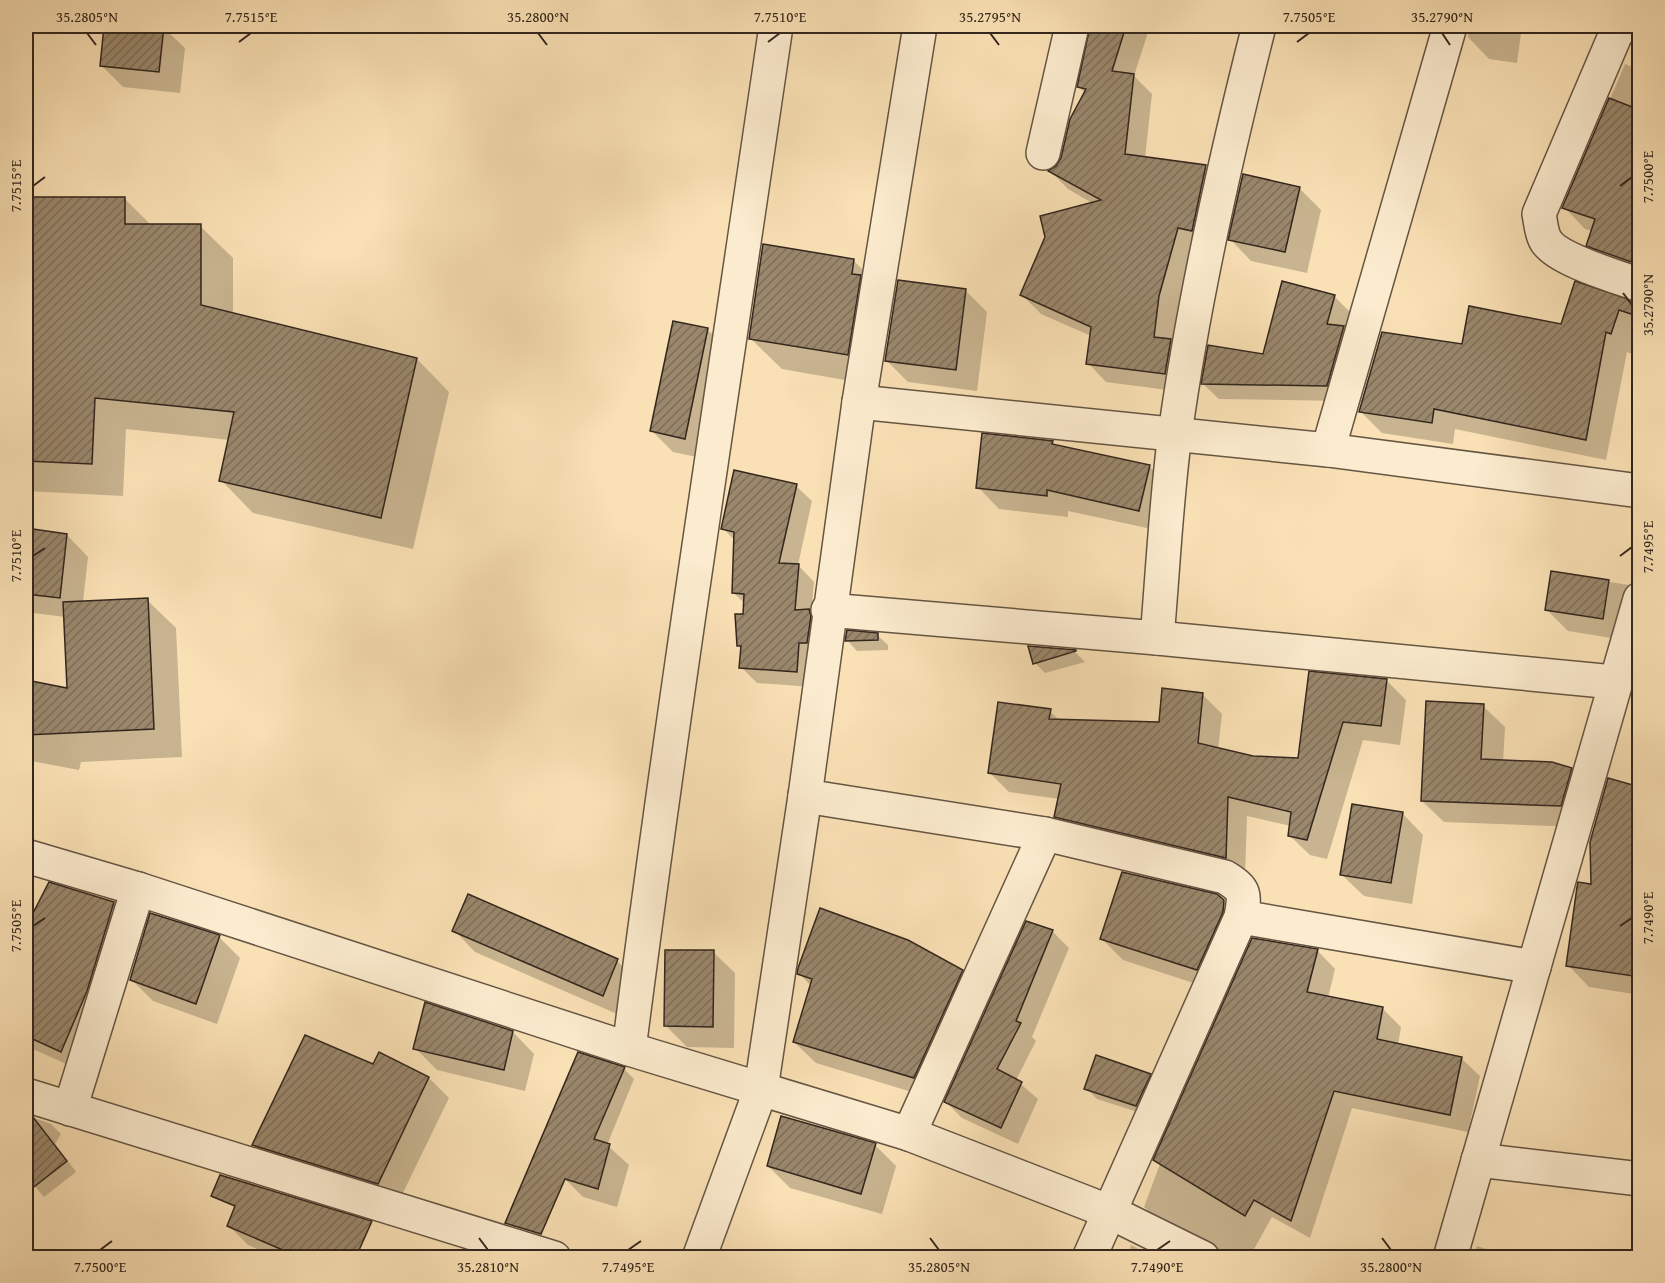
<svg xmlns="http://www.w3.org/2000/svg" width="1665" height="1283" font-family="'Gentium Book Plus',serif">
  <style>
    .shadow { fill: #0003 }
    .building { fill: url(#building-hatch); stroke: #33261d; stroke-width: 1.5 }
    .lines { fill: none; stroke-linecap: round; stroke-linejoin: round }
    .minor-casing { stroke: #655543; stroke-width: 36 }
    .minor { stroke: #fceccf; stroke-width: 33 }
    .ticks { fill: none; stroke: #33261d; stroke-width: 2 }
    .neatline { fill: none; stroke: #33261d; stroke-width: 2 }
    .ticks-label { font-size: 15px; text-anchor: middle; fill: #33261d }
  </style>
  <defs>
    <pattern id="building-hatch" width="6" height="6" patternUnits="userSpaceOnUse" patternTransform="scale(1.5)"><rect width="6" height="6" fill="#9a876c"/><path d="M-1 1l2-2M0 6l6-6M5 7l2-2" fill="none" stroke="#7e6e58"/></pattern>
  </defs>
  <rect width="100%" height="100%" fill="#fae1b5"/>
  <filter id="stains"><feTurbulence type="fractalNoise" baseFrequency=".00333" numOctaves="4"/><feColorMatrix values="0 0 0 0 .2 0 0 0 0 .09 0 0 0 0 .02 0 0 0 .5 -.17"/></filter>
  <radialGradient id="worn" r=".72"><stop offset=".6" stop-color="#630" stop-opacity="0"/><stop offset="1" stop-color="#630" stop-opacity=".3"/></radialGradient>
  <g class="shadow">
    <path d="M 106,26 L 163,27 L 185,48 L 180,93 L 123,87 L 101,65 Z"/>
    <path d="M 1092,26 L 1150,26 L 1134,76 L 1152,94 L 1145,158 L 1205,167 L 1224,185 L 1197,246 L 1177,315 L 1173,344 L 1183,392 L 1106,382 L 1088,363 L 1091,336 L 1041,314 L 1022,295 L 1094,204 L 1068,189 L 1050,171 L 1057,167 L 1062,158 L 1085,93 L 1079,87 Z"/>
    <path d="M 1469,26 L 1522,26 L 1517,63 L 1489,59 L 1468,37 Z"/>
    <path d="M 1625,64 L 1640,70 L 1640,278 L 1610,267 L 1588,245 L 1593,231 L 1585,229 L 1564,207 Z"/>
    <path d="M 1299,188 L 1321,210 L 1307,273 L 1251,261 L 1230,239 Z"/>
    <path d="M 26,198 L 125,199 L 151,225 L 200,226 L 233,258 L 233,314 L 417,359 L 449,392 L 413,549 L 253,513 L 221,480 L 230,440 L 126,429 L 123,496 L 26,491 Z"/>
    <path d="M 853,260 L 885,292 L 883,300 L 891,308 L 879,386 L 782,369 L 750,338 Z"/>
    <path d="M 1576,283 L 1640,305 L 1640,331 L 1632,354 L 1627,352 L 1606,460 L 1455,429 L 1453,444 L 1382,433 L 1361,412 L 1463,345 L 1562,326 Z"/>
    <path d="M 965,290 L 987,312 L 977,391 L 908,382 L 886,360 Z"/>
    <path d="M 1334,296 L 1350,312 L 1345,330 L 1359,343 L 1342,401 L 1219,399 L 1203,384 L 1264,356 Z"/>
    <path d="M 708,330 L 729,351 L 706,459 L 673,452 L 652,431 Z"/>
    <path d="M 1052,442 L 1057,447 L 1149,466 L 1171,488 L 1161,531 L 1068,511 L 1068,517 L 999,509 L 978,487 Z"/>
    <path d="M 796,486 L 812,501 L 798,565 L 814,582 L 811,614 L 825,627 L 812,687 L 757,683 L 741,667 L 742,649 L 738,645 L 745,604 L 733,592 L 735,541 L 723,528 Z"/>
    <path d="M 26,530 L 67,535 L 88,557 L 83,602 L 147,600 L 176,628 L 182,757 L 81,762 L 79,770 L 26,760 L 26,681 L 68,689 L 65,617 L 26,612 Z"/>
    <path d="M 1552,573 L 1629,585 L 1640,595 L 1624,640 L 1568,631 L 1547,610 Z"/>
    <path d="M 877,635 L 888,645 L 888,650 L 857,651 L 847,640 Z"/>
    <path d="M 1030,648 L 1075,652 L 1085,662 L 1045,673 L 1035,663 Z"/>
    <path d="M 1386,680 L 1406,700 L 1400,745 L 1363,740 L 1327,859 L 1310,855 L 1290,836 L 1291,826 L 1247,816 L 1245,876 L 1075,836 L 1056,816 L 1060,799 L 1009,792 L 990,773 L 1050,711 L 1060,721 L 1160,723 L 1202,694 L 1222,714 L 1218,750 L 1253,758 L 1300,760 Z"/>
    <path d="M 1483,706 L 1505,727 L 1503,762 L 1571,769 L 1593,790 L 1582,827 L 1444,822 L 1422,801 Z"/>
    <path d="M 1640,789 L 1640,995 L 1589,987 L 1568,965 L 1592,885 Z"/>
    <path d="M 1402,813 L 1423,835 L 1412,904 L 1364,896 L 1342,875 Z"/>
    <path d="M 26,861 L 31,867 L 26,886 Z"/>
    <path d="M 50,884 L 114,903 L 134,923 L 82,1071 L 26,1046 L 26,931 Z"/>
    <path d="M 468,896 L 617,961 L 639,982 L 624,1017 L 475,952 L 454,930 Z"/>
    <path d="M 1223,901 L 1245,923 L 1218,991 L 1123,960 L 1101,938 Z"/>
    <path d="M 1027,922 L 1053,932 L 1069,948 L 1032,1037 L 1036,1041 L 1016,1080 L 1038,1099 L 1018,1144 L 962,1118 L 946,1102 Z"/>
    <path d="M 219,937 L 240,958 L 217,1024 L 153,1001 L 131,979 Z"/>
    <path d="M 1317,950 L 1335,969 L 1328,998 L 1383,1009 L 1401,1027 L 1398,1045 L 1461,1058 L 1480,1076 L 1468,1132 L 1352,1108 L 1310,1238 L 1272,1217 L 1249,1258 L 1225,1258 L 1163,1225 L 1144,1207 L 1160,1164 L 1155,1160 Z"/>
    <path d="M 713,952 L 735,973 L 734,1048 L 687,1047 L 666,1026 Z"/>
    <path d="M 962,971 L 983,993 L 935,1099 L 816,1063 L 794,1042 L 811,986 L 799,973 Z"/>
    <path d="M 513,1032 L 534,1054 L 525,1091 L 437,1070 L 415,1048 Z"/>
    <path d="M 379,1054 L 429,1078 L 449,1098 L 398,1203 L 274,1165 L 254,1145 L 374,1066 Z"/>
    <path d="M 624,1069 L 634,1079 L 607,1145 L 629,1165 L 617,1207 L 583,1197 L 564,1178 L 600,1141 L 563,1124 Z"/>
    <path d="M 1150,1075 L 1160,1085 L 1147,1115 L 1097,1099 L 1086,1088 Z"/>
    <path d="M 26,1115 L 51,1124 L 61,1134 L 55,1144 L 76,1172 L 44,1197 L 26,1176 L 26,1138 L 33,1132 L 26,1126 Z"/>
    <path d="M 875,1145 L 896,1166 L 882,1214 L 790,1188 L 768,1166 Z"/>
    <path d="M 243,1193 L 360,1258 L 277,1258 L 248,1245 L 229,1226 Z"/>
    <path d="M 1131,1245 L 1156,1258 L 1128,1258 Z"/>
    <path d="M 1477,1246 L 1513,1258 L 1473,1258 Z"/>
    <path d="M 929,1253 L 938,1258 L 926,1258 Z"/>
  </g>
  <g class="building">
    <path d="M 104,26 L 164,26 L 159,72 L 100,66 Z"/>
    <path d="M 1090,26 L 1126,26 L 1112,71 L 1134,74 L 1125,154 L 1206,165 L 1192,231 L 1178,228 L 1159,296 L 1154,337 L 1171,339 L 1165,374 L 1086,364 L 1091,327 L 1020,295 L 1045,237 L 1040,216 L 1101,200 L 1048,171 L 1056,166 L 1061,158 L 1070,119 L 1086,89 L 1077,87 Z"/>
    <path d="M 1609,98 L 1640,110 L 1640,265 L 1586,246 L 1595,219 L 1562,208 Z"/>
    <path d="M 1243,174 L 1300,187 L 1285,252 L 1228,240 Z"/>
    <path d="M 26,197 L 125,197 L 125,224 L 201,224 L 201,305 L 417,358 L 381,518 L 219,481 L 234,412 L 95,398 L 92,464 L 26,461 Z"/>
    <path d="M 763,244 L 854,259 L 852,274 L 861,275 L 848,355 L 749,339 Z"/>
    <path d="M 898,280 L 966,289 L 956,370 L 885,361 Z"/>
    <path d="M 1282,281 L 1335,295 L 1327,324 L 1344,326 L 1327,386 L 1201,384 L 1208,345 L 1263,354 Z"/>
    <path d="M 1575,281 L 1640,303 L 1640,317 L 1619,310 L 1611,334 L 1606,332 L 1586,440 L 1434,409 L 1432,423 L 1359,412 L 1382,332 L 1462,344 L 1469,306 L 1561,324 Z"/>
    <path d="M 673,321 L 708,328 L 685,439 L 650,431 Z"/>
    <path d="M 982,433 L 1053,441 L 1052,444 L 1150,465 L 1139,511 L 1047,490 L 1047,496 L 976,488 Z"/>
    <path d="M 734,470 L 797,484 L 779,563 L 799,564 L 795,610 L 809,609 L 811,616 L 807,643 L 799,643 L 797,672 L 739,668 L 741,646 L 737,646 L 735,614 L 743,614 L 744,594 L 732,593 L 734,532 L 721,529 Z"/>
    <path d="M 26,528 L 67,534 L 60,598 L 26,594 Z"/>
    <path d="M 1551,571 L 1609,580 L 1603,619 L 1545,610 Z"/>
    <path d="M 148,598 L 154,729 L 26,735 L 26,680 L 67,688 L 63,602 Z"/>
    <path d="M 847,630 L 878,633 L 878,640 L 845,641 Z"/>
    <path d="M 1028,646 L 1076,650 L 1076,651 L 1033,664 Z"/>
    <path d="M 1309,671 L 1387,679 L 1381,726 L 1343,722 L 1307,840 L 1288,836 L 1291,812 L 1228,797 L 1226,858 L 1054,817 L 1061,784 L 988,773 L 998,702 L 1051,709 L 1049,719 L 1159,722 L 1162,688 L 1203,693 L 1198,743 L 1253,756 L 1298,758 Z"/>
    <path d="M 1426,701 L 1484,704 L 1481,759 L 1552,762 L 1572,768 L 1561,806 L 1421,801 Z"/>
    <path d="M 1608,778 L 1640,787 L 1640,977 L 1566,966 L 1577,887 L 1578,882 L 1591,884 L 1590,842 Z"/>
    <path d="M 1352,804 L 1403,812 L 1391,883 L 1340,875 Z"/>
    <path d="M 1122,872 L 1217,894 L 1224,900 L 1223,912 L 1197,970 L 1100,939 Z"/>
    <path d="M 49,882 L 114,902 L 87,991 L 61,1052 L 26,1036 L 26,927 Z"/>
    <path d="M 468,894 L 618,959 L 603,996 L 452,931 Z"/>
    <path d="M 820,908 L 908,940 L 963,970 L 914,1078 L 793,1042 L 812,979 L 797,974 L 798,968 Z"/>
    <path d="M 150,913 L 220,935 L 196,1004 L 130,980 Z"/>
    <path d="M 1026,921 L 1053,930 L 1016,1021 L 1021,1023 L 997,1069 L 1022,1082 L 1001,1128 L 944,1102 Z"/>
    <path d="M 1252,938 L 1318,949 L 1307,992 L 1383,1007 L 1377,1039 L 1462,1057 L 1450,1115 L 1334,1091 L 1291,1221 L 1254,1200 L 1245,1216 L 1153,1160 Z"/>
    <path d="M 665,950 L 714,950 L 713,1027 L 664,1026 Z"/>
    <path d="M 425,1002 L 513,1031 L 504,1070 L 413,1049 Z"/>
    <path d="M 305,1035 L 373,1064 L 379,1052 L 429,1077 L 378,1184 L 252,1145 Z"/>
    <path d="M 578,1052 L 625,1067 L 594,1139 L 610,1144 L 598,1189 L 565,1179 L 541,1234 L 505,1223 Z"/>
    <path d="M 1096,1055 L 1151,1074 L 1136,1106 L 1084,1089 Z"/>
    <path d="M 26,1114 L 33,1117 L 67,1161 L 26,1193 Z"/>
    <path d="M 781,1116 L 876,1143 L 861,1194 L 767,1166 Z"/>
    <path d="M 220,1175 L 372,1221 L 356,1257 L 299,1257 L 227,1226 L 235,1206 L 211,1196 Z"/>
  </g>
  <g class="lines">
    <defs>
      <g id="minor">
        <path d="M 1625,26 L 1617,31 L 1539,214 C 1541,223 1541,233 1546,241 C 1558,260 1618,277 1640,285"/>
        <path d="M 1043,153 L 1072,26"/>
        <path d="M 859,402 L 1328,450 L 1640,491"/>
        <path d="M 1328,450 L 1450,26"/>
        <path d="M 828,610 L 1157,638 L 1614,682"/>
        <path d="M 1157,638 C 1163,570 1166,501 1175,434 C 1194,297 1225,160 1259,26"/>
        <path d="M 805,796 L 1045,834 L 1225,877 C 1246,890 1245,894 1241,917 L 1089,1258"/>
        <path d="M 26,856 L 138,889 L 629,1049 L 909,1134 L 1110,1212 L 1203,1258"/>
        <path d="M 1241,917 L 1534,967"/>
        <path d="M 629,1049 C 673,707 726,367 776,26"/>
        <path d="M 26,1095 L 554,1258"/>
        <path d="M 70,1109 L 138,889"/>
        <path d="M 909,1134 L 1045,834"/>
        <path d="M 1478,1160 L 1640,1179"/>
        <path d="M 699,1258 L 761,1089 L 805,796 L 859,402 L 920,26"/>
        <path d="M 1450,1258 L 1640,599"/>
      </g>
    </defs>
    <use href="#minor" class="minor-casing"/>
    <use href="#minor" class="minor"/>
  </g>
  <path class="ticks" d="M 87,33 L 96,45M 538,33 L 547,45M 990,33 L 999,45M 1442,33 L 1450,45M 239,42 L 251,33M 768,42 L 780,33M 1297,42 L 1309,33M 33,186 L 45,177M 1620,186 L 1632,177M 1623,293 L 1632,305M 33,556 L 45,548M 1620,556 L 1632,547M 33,926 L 45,918M 1620,926 L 1632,918M 479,1238 L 488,1250M 930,1238 L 939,1250M 1382,1238 L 1391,1250M 100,1250 L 112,1241M 628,1250 L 641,1241M 1157,1250 L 1170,1241"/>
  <rect width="1665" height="1283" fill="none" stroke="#fae1b5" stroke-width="66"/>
  <rect x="33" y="33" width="1599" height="1217" class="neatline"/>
  <g class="ticks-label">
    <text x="87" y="22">35.2805°N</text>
    <text x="251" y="22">7.7515°E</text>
    <text x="538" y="22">35.2800°N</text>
    <text x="780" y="22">7.7510°E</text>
    <text x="990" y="22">35.2795°N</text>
    <text x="1309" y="22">7.7505°E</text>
    <text x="1442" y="22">35.2790°N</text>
    <text transform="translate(1648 177) rotate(-90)" y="5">7.7500°E</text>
    <text transform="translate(16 186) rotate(-90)" y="5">7.7515°E</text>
    <text transform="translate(1648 305) rotate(-90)" y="5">35.2790°N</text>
    <text transform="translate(1648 547) rotate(-90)" y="5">7.7495°E</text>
    <text transform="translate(16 556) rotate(-90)" y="5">7.7510°E</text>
    <text transform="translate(1648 918) rotate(-90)" y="5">7.7490°E</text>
    <text transform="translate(16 926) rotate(-90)" y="5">7.7505°E</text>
    <text x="100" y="1272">7.7500°E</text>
    <text x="488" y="1272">35.2810°N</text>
    <text x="628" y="1272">7.7495°E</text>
    <text x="939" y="1272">35.2805°N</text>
    <text x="1157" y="1272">7.7490°E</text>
    <text x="1391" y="1272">35.2800°N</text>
  </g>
  <rect width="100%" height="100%" filter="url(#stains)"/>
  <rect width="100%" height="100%" fill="url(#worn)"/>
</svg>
